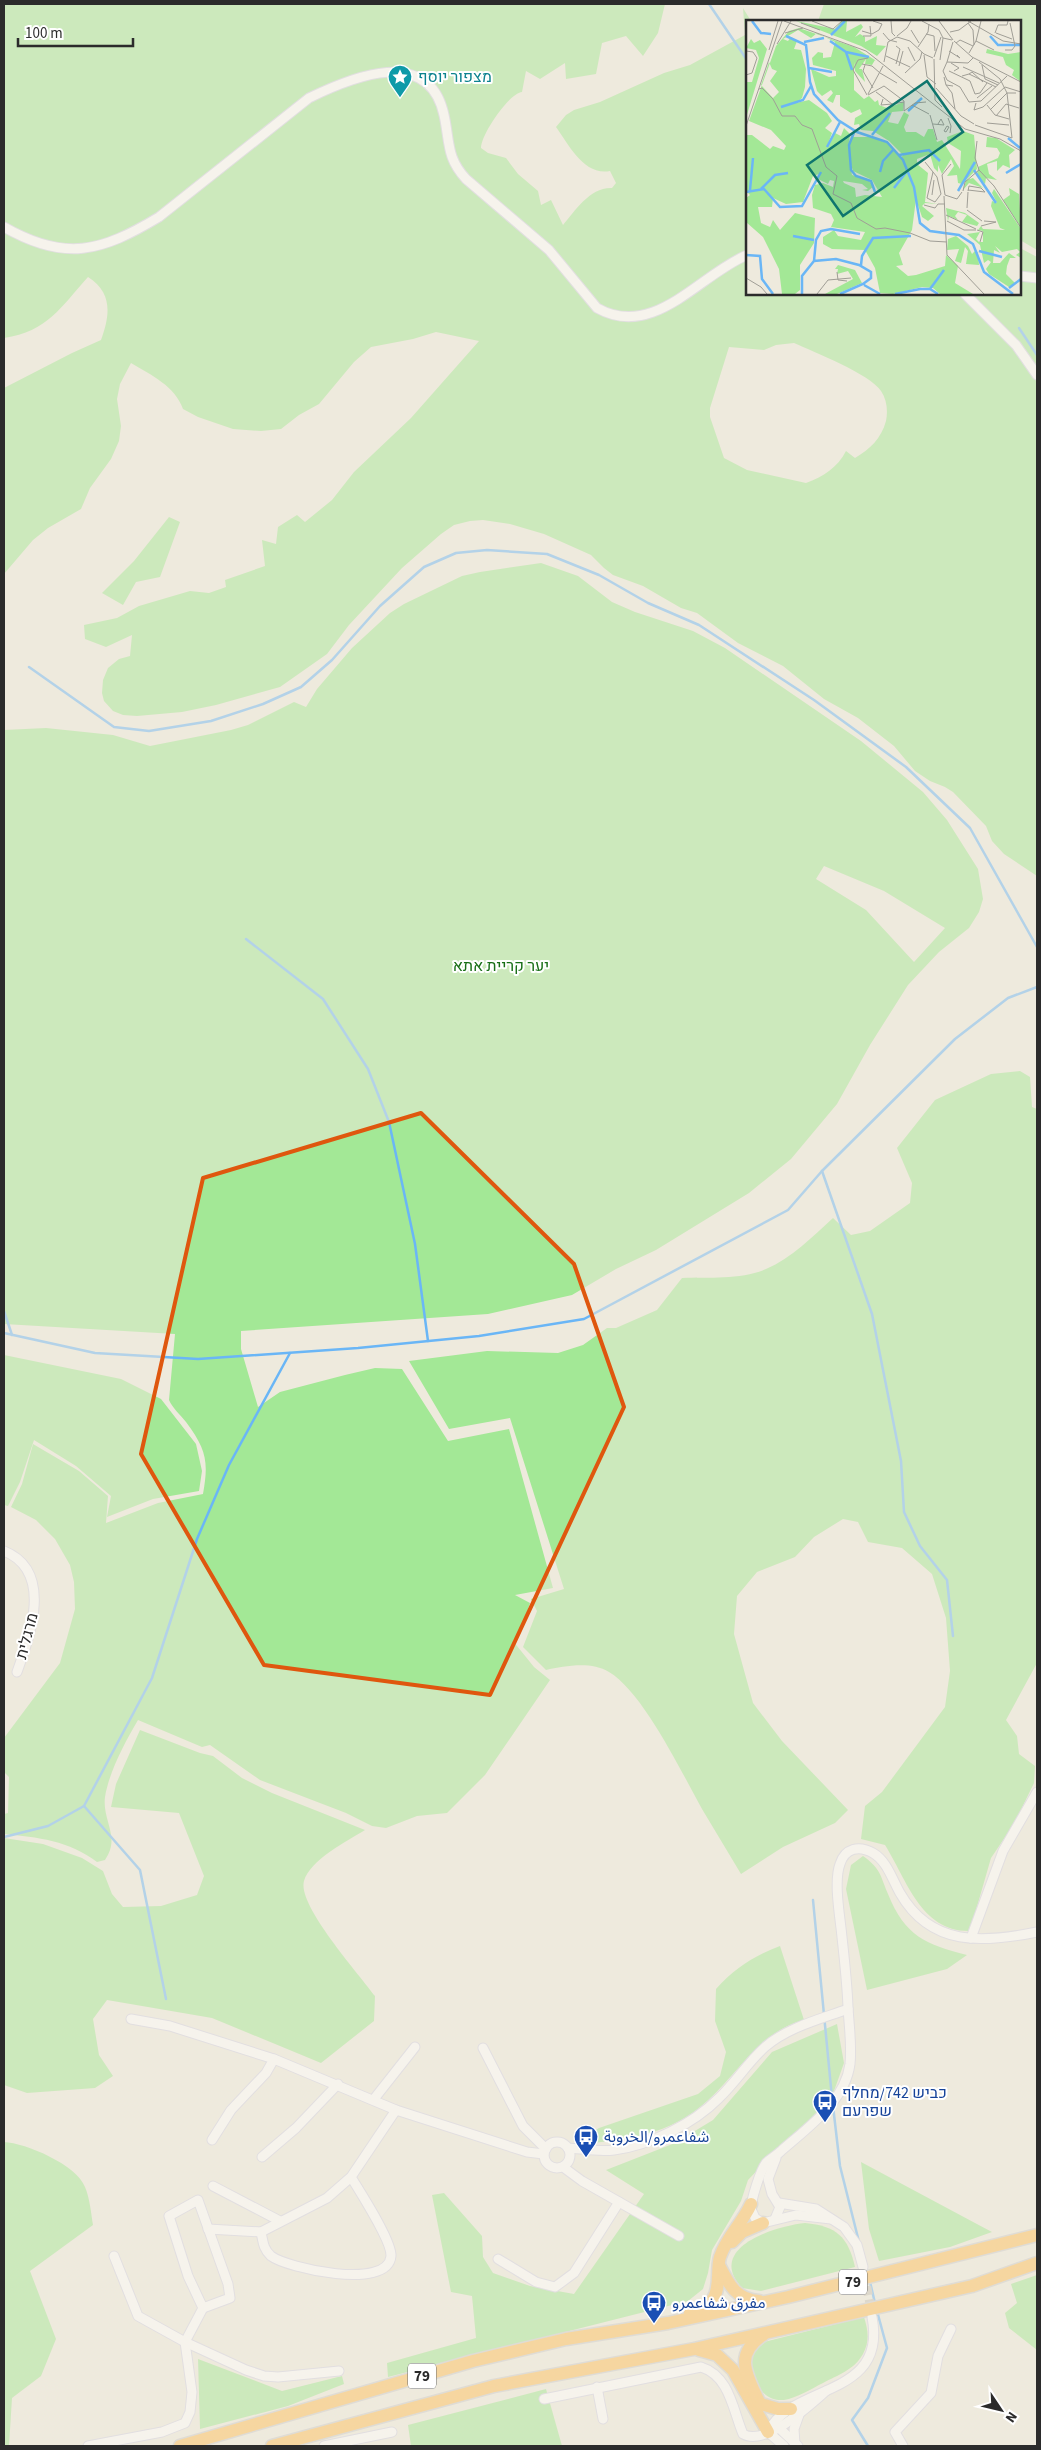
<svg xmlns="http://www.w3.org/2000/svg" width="1041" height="2450" font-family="'Source Sans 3','Noto Sans Arabic',Heebo,sans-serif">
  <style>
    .green { fill: #a3e896; fill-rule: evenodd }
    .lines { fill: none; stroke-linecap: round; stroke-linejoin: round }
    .stream { stroke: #6ab6f6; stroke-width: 2.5 }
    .minor-tunnel { stroke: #c7c4b9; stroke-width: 9; stroke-dasharray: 9 4.5; stroke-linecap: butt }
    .minor-casing { stroke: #d2d2e5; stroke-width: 11 }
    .highway-casing { stroke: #ccc; stroke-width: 15 }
    .minor { stroke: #fff; stroke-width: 9 }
    .highway { stroke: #ffbf57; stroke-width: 12 }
    .marked { fill: none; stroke: #df570e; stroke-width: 4; stroke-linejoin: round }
    .labels { text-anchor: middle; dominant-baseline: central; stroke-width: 4; stroke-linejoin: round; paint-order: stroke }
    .shield { fill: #fff; stroke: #6b6b6b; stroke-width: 1 }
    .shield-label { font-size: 15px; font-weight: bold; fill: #2b2b2b }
    .culture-label { font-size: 16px; fill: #0d838f; stroke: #fff; text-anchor: start }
    .park-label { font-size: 16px; fill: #186e16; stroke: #fff }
    .street-label { font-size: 16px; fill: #2b2b2b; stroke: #fff }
    .transit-label { font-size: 16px; fill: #164399; stroke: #fff; text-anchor: start }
    .inset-river { fill: none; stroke: #6ab6f6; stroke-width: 2.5 }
    .inset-road { fill: none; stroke: #a09e96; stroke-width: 1 }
    .view { fill: #0f766e; fill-opacity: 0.15; stroke: #0f766e; stroke-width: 2.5 }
    .inset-edge { fill: none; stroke: #2b2b2b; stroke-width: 2.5 }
  </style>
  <rect width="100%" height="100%" fill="#eeeadd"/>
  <g class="green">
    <path d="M 4,4 L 665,4 L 658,33 L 643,56 L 626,36 L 602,43 L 596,74 L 566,79 L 565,63 L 540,79 L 526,71 L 522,92 C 508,94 481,135 481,148 L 488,153 L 506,158 L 518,174 L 538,191 L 541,205 L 551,200 L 563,225 C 575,211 590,187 612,188 L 616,183 L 610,171 C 584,176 569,145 556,127 L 566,115 L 574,110 L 600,102 L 664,73 L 690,65 L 745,35 L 743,8 L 751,21 L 747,21 L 747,294 L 1020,294 L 1020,248 L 1037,257 L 1037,876 L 1004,854 L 992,841 L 986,826 L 953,792 L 945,787 L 930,781 L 915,771 L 894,746 L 858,718 L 824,699 L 783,666 L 738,643 L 697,613 L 681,608 L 643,586 L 613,575 L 604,568 L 591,555 L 544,534 L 510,524 L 483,520 L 470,521 L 454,525 L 441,534 L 402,568 L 349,625 L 327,654 L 280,687 L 216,705 L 182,712 L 137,716 L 123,715 L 113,711 L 104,701 L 102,693 L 103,680 L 108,668 L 119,659 L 130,656 L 132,635 L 106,647 L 85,639 L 84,625 L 117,618 L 139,606 L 190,591 L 209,593 L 226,587 L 225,580 L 265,566 L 262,540 L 276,544 L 278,527 L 297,515 L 305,522 L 332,500 L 354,472 L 411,418 L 479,341 L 436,332 L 413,339 L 371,347 L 354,362 L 319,404 L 299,415 L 281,429 L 261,431 L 233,429 L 198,417 L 183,409 C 175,386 151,375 131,363 L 120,384 L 117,399 L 121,426 L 119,441 L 111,459 L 90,488 L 81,509 L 48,528 L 33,540 L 4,574 L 4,388 L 72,353 L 101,340 C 110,315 113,293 88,277 C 60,308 48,331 4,338 ZM 794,343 C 814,352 870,374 881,391 C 887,400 888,411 886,421 C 881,439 870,449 855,458 L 846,451 C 838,467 823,477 806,483 L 747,470 L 724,458 L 710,417 L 710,408 L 729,347 L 764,350 L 776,345 Z"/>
    <path d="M 824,4 L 1037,4 L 1037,250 L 1020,240 L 1020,21 L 818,21 Z"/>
    <path d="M 169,517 L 180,522 L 160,577 L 136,582 L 123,605 L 102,593 L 134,561 Z"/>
    <path d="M 541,563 L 578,576 L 612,602 L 635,612 L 693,631 L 725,648 L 861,741 L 923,792 L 947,820 L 978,869 L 983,899 L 979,912 L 969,928 L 939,952 L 908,985 L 870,1045 L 837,1104 L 791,1159 L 749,1193 L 656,1250 L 616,1269 L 572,1295 L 488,1314 L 241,1331 L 241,1349 L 258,1407 L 280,1392 L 345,1375 L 375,1368 L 402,1369 L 448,1441 L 509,1429 L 553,1588 L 515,1595 L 530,1603 L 522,1627 L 513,1641 L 534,1667 L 550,1680 L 485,1775 L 447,1813 L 417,1816 L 386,1828 L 372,1826 L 346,1813 L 260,1780 L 210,1745 L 202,1747 L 138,1720 C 125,1742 109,1772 105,1797 C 102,1821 121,1837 105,1860 L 97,1862 C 70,1841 37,1837 4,1834 L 4,1814 L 8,1813 L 9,1777 L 4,1772 L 4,1738 L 60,1663 L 75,1609 L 74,1582 L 70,1565 L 55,1539 L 36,1520 L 11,1507 L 22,1484 L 33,1444 L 79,1471 L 108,1496 L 106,1523 L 158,1503 L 203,1494 C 209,1461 206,1449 186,1422 C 180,1414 173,1409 169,1400 L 175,1334 L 4,1324 L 4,730 L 46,728 L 113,735 L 150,746 L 231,730 L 248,725 L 294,702 L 306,707 L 317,689 L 352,648 L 390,613 L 404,604 L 462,576 L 480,572 ZM 824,866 L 884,891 L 945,928 L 914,962 L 866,910 L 816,879 Z"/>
    <path d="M 1020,1071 L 1030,1077 L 1032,1107 L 1037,1109 L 1037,1663 L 1006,1720 L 1017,1736 L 1019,1754 L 1035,1766 L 1034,1783 L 1014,1824 L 991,1858 L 970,1931 C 921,1932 907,1880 885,1845 L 861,1839 L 865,1806 L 882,1792 L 945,1707 L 950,1671 L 946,1618 L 932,1574 L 902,1548 L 868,1542 L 858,1522 L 843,1519 L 814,1537 L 795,1557 L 757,1572 L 737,1596 L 734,1634 L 753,1703 L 782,1741 L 848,1810 L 835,1823 L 783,1847 L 741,1874 C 728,1852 715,1831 702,1809 C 682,1773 643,1692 609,1672 C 591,1661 565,1666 546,1670 L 523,1647 L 537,1611 L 531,1599 L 564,1589 L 510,1418 L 449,1429 L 409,1361 L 487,1351 L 558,1353 L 583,1345 L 607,1328 L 616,1328 L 657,1310 L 682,1278 C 709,1277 742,1280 766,1269 C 792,1258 812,1237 833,1218 L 851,1235 L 870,1231 L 910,1203 L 912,1183 L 897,1148 L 935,1100 L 991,1074 Z"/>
    <path d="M 4,1355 L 121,1379 L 161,1399 L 196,1444 L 202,1471 L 199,1491 L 153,1499 L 107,1517 L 111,1496 L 76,1466 L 34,1440 L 20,1482 L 8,1506 L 4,1505 Z"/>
    <path d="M 140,1730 L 200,1753 L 213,1756 L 242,1778 L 272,1793 L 365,1830 C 347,1841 310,1860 304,1881 C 297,1905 360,1975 375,1996 L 374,2021 L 321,2063 L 212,2018 L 107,2000 L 93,2019 L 99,2055 L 113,2076 L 95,2088 L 27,2093 L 4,2085 L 4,1838 L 43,1844 L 82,1858 L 103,1871 L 112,1894 L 123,1907 L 161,1906 L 197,1895 L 204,1876 L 179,1813 L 111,1807 L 116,1784 Z"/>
    <path d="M 863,1856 C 881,1869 880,1875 888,1894 C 905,1936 925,1944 967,1955 L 947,1969 L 867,1990 L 846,1889 L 851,1865 Z"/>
    <path d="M 780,1946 L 804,2020 C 757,2032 735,2080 699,2108 C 663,2137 617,2141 572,2145 L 599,2128 L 698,2094 L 720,2076 L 726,2052 L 715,2021 L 716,1989 C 735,1968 754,1956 780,1946 Z"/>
    <path d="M 837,2024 L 844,2063 L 834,2091 L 815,2120 L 767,2160 L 748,2180 L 741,2201 L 712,2250 L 708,2273 L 703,2289 L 688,2301 L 388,2377 L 387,2363 L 476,2338 L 472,2296 L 451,2292 L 432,2195 L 444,2193 L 482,2236 L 483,2257 L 493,2273 L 530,2286 L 574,2294 L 644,2194 L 606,2170 L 675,2143 L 713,2120 L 772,2052 Z"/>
    <path d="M 4,2142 C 26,2143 77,2165 85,2187 C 90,2199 91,2213 93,2225 L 30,2271 L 56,2339 L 41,2376 L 12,2398 L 9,2446 L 4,2446 Z"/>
    <path d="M 861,2162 L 975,2223 L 992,2232 L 950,2247 L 879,2261 L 869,2229 Z"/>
    <path d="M 805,2223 C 837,2226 848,2237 855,2267 L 761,2291 L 742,2288 C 705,2248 775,2226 805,2223 Z"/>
    <path d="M 1037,2275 L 1037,2350 L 1009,2328 L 1005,2313 L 1017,2303 L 1011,2284 Z"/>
    <path d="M 864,2317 C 868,2330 870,2341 863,2354 C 854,2370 838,2375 823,2383 C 811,2389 797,2398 784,2400 C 758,2402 750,2373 750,2353 L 764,2342 Z"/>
    <path d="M 198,2359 L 282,2391 L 342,2376 L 344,2384 L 288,2406 L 200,2429 Z"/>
    <path d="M 546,2389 L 562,2446 L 411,2446 L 408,2425 Z"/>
  </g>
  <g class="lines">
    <g class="stream">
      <path d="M 709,4 L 747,60"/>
      <path d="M 1019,328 L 1037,355"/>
      <path d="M 29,667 L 114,727 L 149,731 L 211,721 L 263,704 L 301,687 L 332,660 L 380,606 L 424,567 L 456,553 L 487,550 L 547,554 L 599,575 L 648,603 L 699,625 L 814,700 L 906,767 L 970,828 L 1037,947"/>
      <path d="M 246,939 L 323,999 L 368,1069 L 389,1122 L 415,1244 L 428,1341"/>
      <path d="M 822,1171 L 872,1314 L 901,1461 L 904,1512 L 920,1546 L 947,1580 L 953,1636"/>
      <path d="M 4,1311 L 12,1335"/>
      <path d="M 4,1333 L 95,1353 L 198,1359 L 358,1348 L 479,1336 L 584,1319 L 788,1210 L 822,1171 L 955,1039 L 1008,998 L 1037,987"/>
      <path d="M 84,1806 L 140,1870 L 166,1999"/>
      <path d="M 4,1837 L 48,1826 L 84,1806 L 152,1678 L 197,1539 L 229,1465 L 290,1353"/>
      <path d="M 813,1900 L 832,2098"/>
      <path d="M 833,2106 L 840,2166 L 859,2242"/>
      <path d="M 870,2282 L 875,2303"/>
      <path d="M 868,2446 L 852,2420 L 868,2398 L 887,2348 L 877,2311"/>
    </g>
    <path class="minor-tunnel" d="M 864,2273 L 872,2314"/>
    <defs>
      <g id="minor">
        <path d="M 4,227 C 65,262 101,252 159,217 L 309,98 C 352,77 429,45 444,115 C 450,142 446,157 466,179 L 549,250 L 597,308 C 654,340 699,275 747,255"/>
        <path d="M 1020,276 L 1037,278"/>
        <path d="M 965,294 L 1016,345 L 1037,375"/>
        <path d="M 4,1551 C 54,1571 30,1636 17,1672"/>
        <path d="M 971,1938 L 1003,1851 L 1037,1792"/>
        <path d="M 131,2019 L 170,2026 L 274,2059 L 396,2110 L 527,2152 L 544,2154"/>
        <path d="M 483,2048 L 523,2126 L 546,2149"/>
        <path d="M 374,2099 L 415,2047"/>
        <path d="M 212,2140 L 231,2110 L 266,2073 L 274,2059"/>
        <circle cx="557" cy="2155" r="13"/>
        <path d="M 568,2148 C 583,2149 600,2152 614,2150 C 651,2145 693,2124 719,2098 C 736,2082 748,2062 765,2047 C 788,2027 821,2019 848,2009"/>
        <path d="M 262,2157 L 296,2128 L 338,2084"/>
        <path d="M 563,2167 L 582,2181 L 679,2236"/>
        <path d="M 351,2177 C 360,2192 392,2241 391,2256 C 388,2291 287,2268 271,2256 C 263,2249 263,2241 261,2232 L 327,2198 L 351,2177 L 396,2110"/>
        <path d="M 213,2186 L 280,2221"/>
        <path d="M 198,2200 L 228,2284 L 230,2298 L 203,2308 L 188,2276 L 169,2216 Z"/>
        <path d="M 779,2203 L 816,2209 L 844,2227 L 857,2245 L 863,2267"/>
        <path d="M 775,2219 L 780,2207 L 772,2194 L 768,2179 L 776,2158"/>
        <path d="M 831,2219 L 796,2215 L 763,2223 L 755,2218 L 751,2209 C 751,2200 760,2171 766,2163 C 771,2158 776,2156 781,2151 C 807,2128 845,2102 850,2064 C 852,2045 849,2026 848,2007 C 847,1981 844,1955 841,1928 C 839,1911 834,1880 840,1864 C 845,1848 859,1845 873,1853 C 887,1861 892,1879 900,1893 C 931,1947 983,1943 1037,1932"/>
        <path d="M 208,2229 L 261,2232"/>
        <path d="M 114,2256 L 138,2316 L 185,2342 L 246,2370 L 264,2376 L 278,2377 L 339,2371"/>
        <path d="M 498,2259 L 536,2282 L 555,2287 L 574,2273 L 619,2202"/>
        <path d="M 597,2387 L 603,2419"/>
        <path d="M 544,2399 L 701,2367 C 730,2376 733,2411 743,2434 C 765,2447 809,2406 826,2391"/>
        <path d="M 777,2426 L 798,2446"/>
        <path d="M 768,2432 C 791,2383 888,2399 872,2317"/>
        <path d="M 768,2432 L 784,2446"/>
        <path d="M 795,2444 L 794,2429 L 799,2415"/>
        <path d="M 88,2446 L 162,2432 L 185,2423 L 190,2412 L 192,2392 L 185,2342 L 203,2308"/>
        <path d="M 324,2446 L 392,2432"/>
        <path d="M 903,2446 L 895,2432 L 931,2393 L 938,2356 L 951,2329"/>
      </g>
      <g id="highway">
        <path d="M 732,2242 L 742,2232 L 763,2223"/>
        <path d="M 719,2265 C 728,2283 736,2300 759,2301"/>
        <path d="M 690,2312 C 698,2308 708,2307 713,2299 C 721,2287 716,2270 720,2257 C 727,2236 742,2224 751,2204"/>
        <path d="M 699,2350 L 717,2355 L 733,2370 L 768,2432"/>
        <path d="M 759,2402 C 747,2375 733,2355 763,2335"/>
        <path d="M 761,2404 L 778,2409 L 791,2409"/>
        <path d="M 180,2446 L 473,2361 L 566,2339 L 668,2323 L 788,2297 L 1037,2235"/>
        <path d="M 272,2446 L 494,2386 L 694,2349 L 972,2286 L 1037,2263"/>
      </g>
    </defs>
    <use href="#minor" class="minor-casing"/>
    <use href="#highway" class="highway-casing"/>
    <use href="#minor" class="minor"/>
    <use href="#highway" class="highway"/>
  </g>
  <path d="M0 0H1041V2450H0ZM 421,1113 L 574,1264 L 624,1407 L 490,1695 L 264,1665 L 141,1454 L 203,1178 Z" fill="#eeeadd" fill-opacity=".55" fill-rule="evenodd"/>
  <path class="marked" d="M 421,1113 L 574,1264 L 624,1407 L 490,1695 L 264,1665 L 141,1454 L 203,1178 Z"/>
  <defs>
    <symbol id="sight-pin" viewBox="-11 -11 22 30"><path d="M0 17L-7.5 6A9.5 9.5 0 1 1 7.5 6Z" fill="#0f9aa8" stroke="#fff"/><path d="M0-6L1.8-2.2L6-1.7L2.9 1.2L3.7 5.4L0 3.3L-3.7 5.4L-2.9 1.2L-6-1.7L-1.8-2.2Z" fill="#fff"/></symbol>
    <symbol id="bus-pin" viewBox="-11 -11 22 30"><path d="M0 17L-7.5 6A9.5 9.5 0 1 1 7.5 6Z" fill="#1a4fb4" stroke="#fff"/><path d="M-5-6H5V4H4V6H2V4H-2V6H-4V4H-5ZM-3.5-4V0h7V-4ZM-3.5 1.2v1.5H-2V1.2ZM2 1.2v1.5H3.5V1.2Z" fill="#fff"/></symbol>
  </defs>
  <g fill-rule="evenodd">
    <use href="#sight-pin" x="386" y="63" width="28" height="38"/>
    <use href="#bus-pin" x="811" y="2088" width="28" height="38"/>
    <use href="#bus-pin" x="572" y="2123" width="28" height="38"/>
    <use href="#bus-pin" x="640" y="2289" width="28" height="38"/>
  </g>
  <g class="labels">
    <g class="shield">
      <rect x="839" y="2269.5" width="28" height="25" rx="4"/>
      <rect x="408" y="2363.5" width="28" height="25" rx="4"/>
    </g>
    <g class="shield-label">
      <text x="853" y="2282">79</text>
      <text x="422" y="2376">79</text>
    </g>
    <g class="culture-label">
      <text x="418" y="77">מצפור יוסף</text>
    </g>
    <g class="park-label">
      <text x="501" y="966">יער קריית אתא</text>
    </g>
    <g class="street-label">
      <text transform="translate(27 1636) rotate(-75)">מרגלית</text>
    </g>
    <g class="transit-label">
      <text x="842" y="2093">כביש 742/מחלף<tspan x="842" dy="18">שפרעם</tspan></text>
      <text x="604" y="2137">شفاعمرو/الخروبة</text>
      <text x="672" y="2303">مفرق شفاعمرو</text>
    </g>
  </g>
  <g transform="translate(746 20)">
    <rect width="275" height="275" fill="#eeeadd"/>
    <path d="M 50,1 L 89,9 L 96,1 L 101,1 L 100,12 L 115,4 L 117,7 L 109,17 L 114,14 L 119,17 L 119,22 L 131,16 L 130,25 L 140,26 L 131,36 L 115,26 ZM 53,8 L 108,27 L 137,45 L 129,40 L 126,45 L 119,44 L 120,39 L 113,49 L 116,49 L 119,62 L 109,51 L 108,42 L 108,70 L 118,79 L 123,76 L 129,82 L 132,80 L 133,85 L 141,88 L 158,82 L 157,91 L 146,92 L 142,102 L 152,104 L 158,92 L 163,95 L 158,107 L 160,112 L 170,112 L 178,117 L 182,109 L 187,109 L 191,122 L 196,120 L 214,149 L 215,131 L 202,123 L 201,117 L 217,111 L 228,115 L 231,149 L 220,160 L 227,158 L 237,168 L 223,163 L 217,170 L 220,161 L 216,164 L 212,163 L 211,155 L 201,156 L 208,146 L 205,139 L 196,154 L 192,145 L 192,152 L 188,148 L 184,134 L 171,139 L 171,144 L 182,153 L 179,182 L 192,184 L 179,183 L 176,186 L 188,196 L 182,201 L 176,197 L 170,179 L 166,210 L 153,233 L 157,245 L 150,246 L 162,256 L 170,255 L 199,246 L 200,235 L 212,246 L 209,263 L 227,274 L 194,274 L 187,268 L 176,267 L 147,274 L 134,273 L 129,248 L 119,230 L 86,229 L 77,224 L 77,217 L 88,210 L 92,216 L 115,220 L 119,212 L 85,207 L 88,200 L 85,194 L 67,188 L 66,175 L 69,165 L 77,163 L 87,167 L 88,161 L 84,160 L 82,164 L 72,159 L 73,154 L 67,156 L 57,182 L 40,184 L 27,178 L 26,187 L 12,187 L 15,203 L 24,207 L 27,200 L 34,210 L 49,193 L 69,198 L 68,223 L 54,245 L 54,270 L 49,274 L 36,274 L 33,249 L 17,217 L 0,202 L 0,178 L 4,175 L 0,171 L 0,115 L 6,115 L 24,129 L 27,126 L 38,130 L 40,126 L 25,110 L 3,101 L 30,26 L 43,11 ZM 52,10 L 65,18 L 71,13 L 89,22 L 85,37 L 77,38 L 77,33 L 72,32 L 66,38 L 67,45 L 90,51 L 90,56 L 83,57 L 65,49 L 71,71 L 76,76 L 85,70 L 87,73 L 81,80 L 87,83 L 90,75 L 94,75 L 94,86 L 105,93 L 114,89 L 116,94 L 109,98 L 108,105 L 113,104 L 115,110 L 127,111 L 143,121 L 157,135 L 155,138 L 141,123 L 126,117 L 107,117 L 103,124 L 104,114 L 98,108 L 95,116 L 89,113 L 81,127 L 86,113 L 79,108 L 86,101 L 81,93 L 63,80 L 50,83 L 56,78 L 59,67 L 60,49 L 55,30 L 48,29 L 51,21 L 45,17 L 42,21 L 37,19 ZM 23,42 L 26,49 L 31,51 L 24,61 L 33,72 L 27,78 L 15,65 ZM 103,138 L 107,151 L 126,160 L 136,177 L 119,175 L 110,177 L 109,168 L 98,163 L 97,161 L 116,164 L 122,169 L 116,170 L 122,171 L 128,166 L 121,159 L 106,155 ZM 5,19 L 8,23 L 14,20 L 21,29 L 0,98 L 0,62 L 6,62 L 13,38 L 10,30 L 0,28 ZM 241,29 L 262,34 L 275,32 L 275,62 L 266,55 L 268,50 L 260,45 L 257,37 L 240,33 ZM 241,117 L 250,118 L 269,130 L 263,135 L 264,148 L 257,145 L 251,151 L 251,141 L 241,144 L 243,154 L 251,160 L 240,158 L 239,164 L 231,155 L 232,147 L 252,138 L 254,133 L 251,128 L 240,127 ZM 263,168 L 273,174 L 275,208 L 257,180 L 264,175 ZM 248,169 L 275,209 L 275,238 L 270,235 L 274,232 L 271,229 L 256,232 L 249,226 L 254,233 L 248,230 L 247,243 L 254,243 L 263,233 L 270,238 L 264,238 L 261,246 L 260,254 L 269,263 L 263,267 L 243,254 L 240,249 L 245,242 L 242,240 L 238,243 L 234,225 L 221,214 L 234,212 L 230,219 L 233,222 L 237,222 L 237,211 L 232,210 L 235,206 L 237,209 L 259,210 L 254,208 L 245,186 L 246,181 L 251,183 L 246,173 ZM 200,188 L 219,193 L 233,203 L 231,206 L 216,202 L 221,195 L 212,192 L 209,196 L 212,200 L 203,196 L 202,201 ZM 210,216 L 222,226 L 226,234 L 230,230 L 232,233 L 233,245 L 220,244 L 222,231 L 219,227 L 215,243 L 209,241 L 213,229 L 201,230 L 202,219 ZM 92,245 L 109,250 L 116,263 L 91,274 L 79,274 L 107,259 L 102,251 L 91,254 L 92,249 L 89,249 Z" fill="#a3e896" fill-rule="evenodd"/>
    <path class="inset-river" d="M 6,1 L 15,13 L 25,14M 85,15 L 99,1M 40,16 L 60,25 L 64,62 L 68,74 L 92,100 L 111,112 L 141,122 L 157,140 L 168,167 L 174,203 L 184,211 L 213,215 L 227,224 L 238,252 L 267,274M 244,16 L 252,25 L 274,25M 84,21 L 100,32 L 106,50M 58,22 L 78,18M 100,32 L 123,37M 63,48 L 86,52M 35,87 L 57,80 L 65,66M 162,91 L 176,78M 109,110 L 103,125 L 105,150 L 110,156 L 125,161 L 129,172M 126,115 L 144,93M 262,118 L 274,128M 81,127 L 94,102M 153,135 L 183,130 L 194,141M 228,150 L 250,183M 134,152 L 137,141 L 147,130M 260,153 L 275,144M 148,168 L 161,151M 15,169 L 29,155 L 42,153M 4,170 L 7,138M 212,171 L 229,142M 0,172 L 18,169 L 34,187 L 56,186 L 75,152M 47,216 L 68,220M 233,231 L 256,237M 0,235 L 14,236 L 16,259 L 27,274M 68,241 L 70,220 L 75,211 L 85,209 L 114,214M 115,245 L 116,236 L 127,218 L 165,216M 118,265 L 134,274M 263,268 L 275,259M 184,269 L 198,250M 56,274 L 56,256 L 68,241 L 90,239 L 113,245 L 125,252 L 125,258 L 117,264 L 94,274M 149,274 L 174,269 L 184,269 L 192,274"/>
    <path class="inset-road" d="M 38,1 L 120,31 L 219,109 L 254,119 L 275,131M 66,1 L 87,9 L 96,1M 145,1 L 146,13 L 149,16M 176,1 L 193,10 L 197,18 L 206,20M 193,1 L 207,20M 222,1 L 257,21 L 275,24M 55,3 L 74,10M 222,3 L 227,10 L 228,25M 165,10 L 173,23M 116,11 L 126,14 L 133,10 L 136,4 L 127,1M 204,12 L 213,10 L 225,1M 39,13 L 57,8M 137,13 L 143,20 L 151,22M 249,13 L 252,5 L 261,5 L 262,1M 250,13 L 266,19M 180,14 L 188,16 L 189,31M 117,16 L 125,16 L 124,6M 151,16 L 161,8 L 165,1M 208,21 L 226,37 L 275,62M 230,21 L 248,30M 210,23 L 214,20 L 227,26M 31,24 L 45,1M 162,27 L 169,41M 172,27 L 182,12 L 183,4M 23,30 L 32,1M 259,30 L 266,30 L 269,26 L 264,3M 0,31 L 7,32 L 11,38 L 6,53 L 0,55M 203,31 L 214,38 L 211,35M 223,33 L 230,21 L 235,1M 178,35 L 181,57 L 190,64M 140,36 L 164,47M 188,37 L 195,17M 227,38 L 222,43 L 201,42 L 197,51 L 201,60 L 214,67 L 223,82 L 235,81 L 261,56M 188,39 L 189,80 L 196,87M 194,40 L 197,18M 138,42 L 142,22 L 151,17 L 164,21 L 178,34 L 187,38M 201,42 L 207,22M 205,43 L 213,48 L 208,51M 116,44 L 126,46 L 134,53M 150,44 L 154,29 L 150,26M 119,45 L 117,51 L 127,68M 236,45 L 239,59 L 252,65M 153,46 L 157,31M 217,47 L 253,63M 203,51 L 224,61 L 229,74 L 234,73 L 241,63M 134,53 L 151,63M 159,53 L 174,39 L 176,32M 223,54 L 226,52 L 237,62M 216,56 L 223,54 L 250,67M 198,57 L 200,65 L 207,66M 200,65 L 206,73 L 209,89M 259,67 L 275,72M 190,68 L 215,96 L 228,104M 13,69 L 16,68 L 27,79 L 36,96 L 49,96 L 56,105 L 66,109 L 80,147 L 91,156 L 87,174 L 105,183 L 111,198 L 130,209 L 139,208 L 164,213 L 184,221 L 201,222M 130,72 L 146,84 L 158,82M 122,74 L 137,46M 121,75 L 107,50 L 112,40 L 122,38M 122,75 L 138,66 L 158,81 L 158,91 L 169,83 L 180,82M 231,78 L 246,66M 137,79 L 135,85 L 146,84M 230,83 L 228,90 L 237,87 L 259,67M 166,85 L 183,94M 241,85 L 249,95 L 263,99M 244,90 L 261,73 L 270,73M 184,95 L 191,120M 250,96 L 260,84 L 273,88M 202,98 L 205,106 L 204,113M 241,103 L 263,105M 187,104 L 198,105 L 195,99 L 192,104M 229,105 L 266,118 L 261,73 L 254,59 L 233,42M 0,106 L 36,1M 201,106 L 203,107 L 200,112 L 198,111 ZM 231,121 L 229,138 L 233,150 L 248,166 L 275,208M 179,142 L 191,157 L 195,174M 187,152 L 181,178 L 189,182 L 195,174M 222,170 L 239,172M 217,171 L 219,162 L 233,150M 222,171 L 223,166 L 235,168 L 239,172M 186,175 L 188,160M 199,175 L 196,155 L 205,144M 199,175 L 211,179 L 216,172M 198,176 L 201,235 L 238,274M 178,185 L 189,188 L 192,184 L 199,184M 221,188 L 222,172M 221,190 L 236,201M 200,195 L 230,209M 201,201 L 218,210 L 230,210M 235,206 L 250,202 L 238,201M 231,210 L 237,212 L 234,222M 91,252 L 92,260 L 101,261M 0,258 L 15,267 L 21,274M 71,274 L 82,260 L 105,258"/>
    <path class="view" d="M 181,61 L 217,112 L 97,196 L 61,145 Z"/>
    <rect width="275" height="275" class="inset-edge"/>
  </g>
  <rect width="1041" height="2450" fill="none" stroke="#2b2b2b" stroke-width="10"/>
  <g transform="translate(1001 2410) rotate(125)" stroke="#ffffff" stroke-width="4" paint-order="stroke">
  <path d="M0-4L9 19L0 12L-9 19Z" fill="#2b2b2b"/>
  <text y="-8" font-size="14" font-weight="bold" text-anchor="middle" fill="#2b2b2b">N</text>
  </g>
  <path d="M18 38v8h115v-8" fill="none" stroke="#2b2b2b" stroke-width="2.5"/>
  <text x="25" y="38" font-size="15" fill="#2b2b2b" stroke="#ffffff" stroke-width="4" paint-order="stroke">100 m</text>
</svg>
